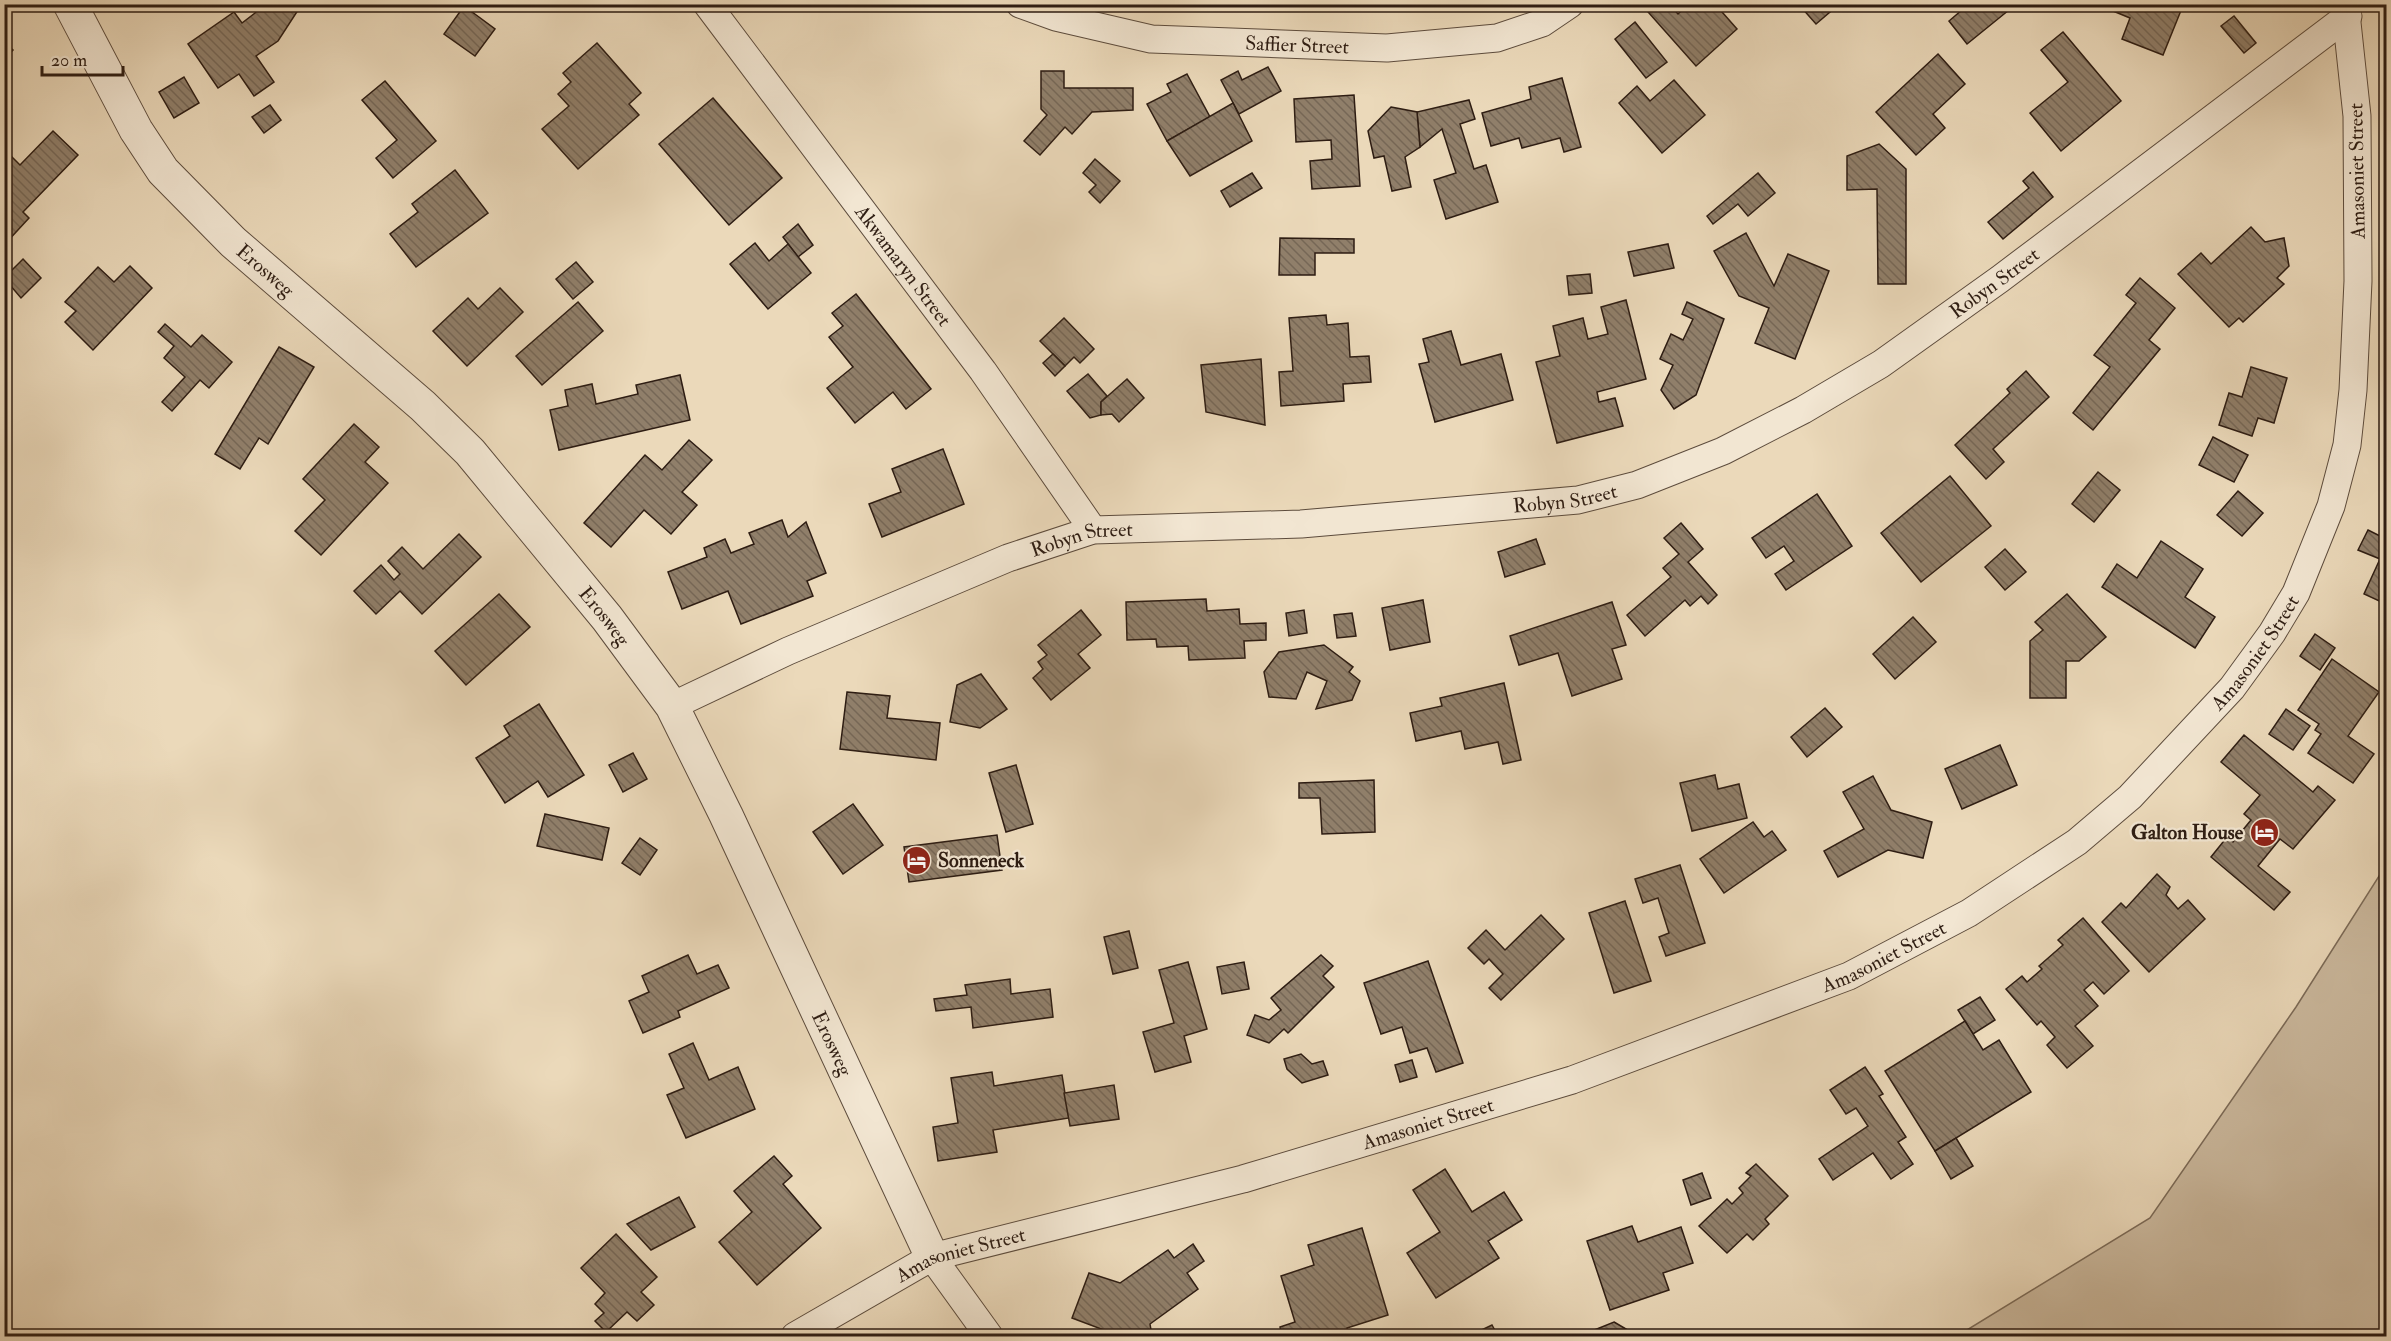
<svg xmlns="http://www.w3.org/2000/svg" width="2391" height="1341" font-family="'IM FELL Double Pica',serif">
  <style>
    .green { fill: #cbb99e; stroke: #7c6b58; stroke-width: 1.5 }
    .building { fill: url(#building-back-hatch); stroke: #2e1d13; stroke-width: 1.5 }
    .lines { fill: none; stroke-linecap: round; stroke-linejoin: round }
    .minor-casing { stroke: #5d4c3d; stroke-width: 29 }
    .tertiary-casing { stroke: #5d4c3d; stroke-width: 35 }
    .minor { stroke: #f2e6d2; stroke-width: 27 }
    .tertiary { stroke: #f2e6d2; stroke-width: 33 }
    .labels { text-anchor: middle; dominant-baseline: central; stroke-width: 4.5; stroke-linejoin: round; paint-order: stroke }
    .street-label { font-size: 20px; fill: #2e1d13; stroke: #f2e6d2 }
    .poi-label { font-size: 20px; font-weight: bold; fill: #2e1d13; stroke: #f2e6d2; text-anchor: end }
  </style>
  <defs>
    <pattern id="building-back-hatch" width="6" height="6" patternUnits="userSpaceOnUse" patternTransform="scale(1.5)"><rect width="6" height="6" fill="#907f6a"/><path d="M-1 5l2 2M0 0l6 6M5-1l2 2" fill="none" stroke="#766756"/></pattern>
  </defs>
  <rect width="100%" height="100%" fill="#ebd9ba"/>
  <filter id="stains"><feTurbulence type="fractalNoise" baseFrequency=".00333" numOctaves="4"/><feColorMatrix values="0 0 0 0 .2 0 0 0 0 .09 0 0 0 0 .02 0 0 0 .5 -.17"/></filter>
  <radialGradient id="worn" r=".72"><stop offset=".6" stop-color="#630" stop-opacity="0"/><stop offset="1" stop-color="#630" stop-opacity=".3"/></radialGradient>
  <path class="green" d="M 2386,865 L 2386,1336 L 1957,1336 L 2150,1218 L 2296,1007 Z"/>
  <g class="building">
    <path d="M 261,4 L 302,4 L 278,41 L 256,56 L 274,82 L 254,96 L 239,74 L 218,88 L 188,44 L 234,12 L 242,23 L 255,13 Z"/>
    <path d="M 1403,4 L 1432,4 L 1432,6 L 1404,10 Z"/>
    <path d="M 1641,4 L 1669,4 L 1678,14 L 1688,4 L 1715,4 L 1737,29 L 1696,66 Z"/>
    <path d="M 1804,4 L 1836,4 L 1837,6 L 1816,24 L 1801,7 Z"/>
    <path d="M 1969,4 L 2004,4 L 2009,10 L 1967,44 L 1949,21 Z"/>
    <path d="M 2096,4 L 2172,4 L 2182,8 L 2163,55 L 2122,39 L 2130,18 Z"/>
    <path d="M 464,6 L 495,29 L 475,56 L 444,34 Z"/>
    <path d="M 2234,16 L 2256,43 L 2244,53 L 2221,26 Z"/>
    <path d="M 1635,22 L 1667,62 L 1646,78 L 1615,39 Z"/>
    <path d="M 2063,32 L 2121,101 L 2061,151 L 2030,113 L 2068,82 L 2041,50 Z"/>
    <path d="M 4,42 L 13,50 L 4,59 Z"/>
    <path d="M 597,43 L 641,93 L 629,104 L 639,115 L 578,169 L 542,129 L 569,106 L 558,94 L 571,82 L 563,73 Z"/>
    <path d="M 1938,54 L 1965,84 L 1933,114 L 1945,128 L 1916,155 L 1876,112 Z"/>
    <path d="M 1268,67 L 1281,91 L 1239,114 L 1221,80 L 1238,71 L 1242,80 Z"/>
    <path d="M 1041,71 L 1064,71 L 1064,88 L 1133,88 L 1133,110 L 1092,112 L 1072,134 L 1065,127 L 1040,155 L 1024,141 L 1047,115 L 1041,109 Z"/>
    <path d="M 1187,74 L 1210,117 L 1167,141 L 1147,104 L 1171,92 L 1167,84 Z"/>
    <path d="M 184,77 L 199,103 L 174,118 L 159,92 Z"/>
    <path d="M 1562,78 L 1581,147 L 1564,152 L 1560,138 L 1522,148 L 1519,138 L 1491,146 L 1482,113 L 1531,99 L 1529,87 Z"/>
    <path d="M 1674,80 L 1705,115 L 1662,153 L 1619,103 L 1637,86 L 1650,101 Z"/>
    <path d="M 385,81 L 436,141 L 393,178 L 376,158 L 397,140 L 362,100 Z"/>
    <path d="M 1354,95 L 1360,186 L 1312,189 L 1310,161 L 1332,159 L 1331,140 L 1296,142 L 1294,99 Z"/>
    <path d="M 713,98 L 782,178 L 729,225 L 659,144 Z"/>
    <path d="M 1469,100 L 1475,119 L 1460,124 L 1474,169 L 1486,165 L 1498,202 L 1446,219 L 1434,180 L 1456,173 L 1442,129 L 1420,147 L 1417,112 Z"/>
    <path d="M 1233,103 L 1252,141 L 1190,176 L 1167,141 Z"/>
    <path d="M 270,105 L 281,120 L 264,133 L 252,117 Z"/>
    <path d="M 1391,107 L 1417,112 L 1420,147 L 1405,157 L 1411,187 L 1392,191 L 1384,156 L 1374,158 L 1368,131 Z"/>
    <path d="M 53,131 L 78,155 L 23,212 L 29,218 L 4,245 L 4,163 L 11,156 L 20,165 Z"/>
    <path d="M 1879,144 L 1906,169 L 1906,284 L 1878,284 L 1877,189 L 1847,190 L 1847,156 Z"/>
    <path d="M 1095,159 L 1120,181 L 1100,203 L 1089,192 L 1096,185 L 1083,173 Z"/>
    <path d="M 455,170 L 488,213 L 416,267 L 390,234 L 418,212 L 412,204 Z"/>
    <path d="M 2033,172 L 2053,197 L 2003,239 L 1988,222 L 2029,188 L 2023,181 Z"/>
    <path d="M 1252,173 L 1262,188 L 1230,207 L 1221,191 Z"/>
    <path d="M 1758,173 L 1775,193 L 1748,216 L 1738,204 L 1713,224 L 1707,216 Z"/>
    <path d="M 798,224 L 813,245 L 798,257 L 783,237 Z"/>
    <path d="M 2251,227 L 2265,242 L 2284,238 L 2289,266 L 2277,278 L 2284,284 L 2243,322 L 2239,318 L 2229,327 L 2178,274 L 2201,253 L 2211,264 Z"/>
    <path d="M 1746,233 L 1774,286 L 1788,254 L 1829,271 L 1795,359 L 1755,343 L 1769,308 L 1739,296 L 1714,251 Z"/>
    <path d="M 1280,238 L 1354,239 L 1354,253 L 1315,253 L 1315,275 L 1279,275 Z"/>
    <path d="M 755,243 L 769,261 L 788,244 L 811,273 L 768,309 L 730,264 Z"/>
    <path d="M 1668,244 L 1674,268 L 1634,276 L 1628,252 Z"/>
    <path d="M 23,259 L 41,278 L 21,298 L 4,278 Z"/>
    <path d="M 576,262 L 593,282 L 573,299 L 556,279 Z"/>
    <path d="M 130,266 L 152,288 L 93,350 L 65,322 L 76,311 L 65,302 L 98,267 L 114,282 Z"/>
    <path d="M 1590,274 L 1592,293 L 1569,295 L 1567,276 Z"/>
    <path d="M 2140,278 L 2175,308 L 2149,340 L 2160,349 L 2093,430 L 2073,413 L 2110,367 L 2094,355 L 2136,303 L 2126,295 Z"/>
    <path d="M 500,288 L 523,312 L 467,366 L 433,331 L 468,298 L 478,309 Z"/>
    <path d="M 856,294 L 931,389 L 906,409 L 893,392 L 855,423 L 827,388 L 853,367 L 829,337 L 843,326 L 832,313 Z"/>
    <path d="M 1626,300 L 1646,379 L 1597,392 L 1599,402 L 1615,398 L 1623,426 L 1557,443 L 1536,362 L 1560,356 L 1553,326 L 1583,318 L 1588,339 L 1608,334 L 1601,307 Z"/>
    <path d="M 578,302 L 603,331 L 542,385 L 516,356 Z"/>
    <path d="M 1687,302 L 1724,319 L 1696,395 L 1674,409 L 1661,390 L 1673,365 L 1660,359 L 1671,334 L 1683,340 L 1693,319 L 1682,314 Z"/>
    <path d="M 1326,315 L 1327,325 L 1348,323 L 1350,357 L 1369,356 L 1371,382 L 1343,384 L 1344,401 L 1281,406 L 1279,372 L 1293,371 L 1289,318 Z"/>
    <path d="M 1064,318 L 1094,349 L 1080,363 L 1074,357 L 1065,366 L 1040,341 Z"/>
    <path d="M 165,324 L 191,347 L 202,335 L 232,362 L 209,388 L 200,380 L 172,411 L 162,402 L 185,377 L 164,358 L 174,346 L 158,332 Z"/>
    <path d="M 1451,331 L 1461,365 L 1501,354 L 1513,400 L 1435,422 L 1419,364 L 1429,362 L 1423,339 Z"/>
    <path d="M 279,347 L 314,367 L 268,444 L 259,438 L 240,469 L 215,454 Z"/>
    <path d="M 1053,354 L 1065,366 L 1055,376 L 1043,363 Z"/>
    <path d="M 1261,359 L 1265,425 L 1206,412 L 1201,365 Z"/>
    <path d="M 2251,367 L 2287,378 L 2274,423 L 2258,418 L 2252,436 L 2219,425 L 2229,393 L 2242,397 Z"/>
    <path d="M 2026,371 L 2049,397 L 1993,449 L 2004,462 L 1986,479 L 1955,445 L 2010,393 L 2007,389 Z"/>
    <path d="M 1088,374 L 1107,396 L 1101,402 L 1101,415 L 1090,418 L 1067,391 Z"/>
    <path d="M 680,375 L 690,420 L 559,450 L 550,410 L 568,406 L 565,390 L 592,384 L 596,404 L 638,394 L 636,385 Z"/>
    <path d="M 1127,379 L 1144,398 L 1119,422 L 1112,414 L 1101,415 L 1101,402 Z"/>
    <path d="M 354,424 L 379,447 L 365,462 L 388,483 L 321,555 L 295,531 L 325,500 L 303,479 Z"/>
    <path d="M 2213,437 L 2248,455 L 2234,482 L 2199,465 Z"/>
    <path d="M 689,440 L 712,460 L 682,492 L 697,505 L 671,534 L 644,510 L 611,547 L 584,523 L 645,455 L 662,470 Z"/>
    <path d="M 943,449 L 964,504 L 882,537 L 869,504 L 901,492 L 892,469 Z"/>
    <path d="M 2098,472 L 2120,490 L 2094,522 L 2072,504 Z"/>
    <path d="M 1950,476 L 1991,526 L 1921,582 L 1881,533 Z"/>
    <path d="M 2238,491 L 2263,513 L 2242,536 L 2217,515 Z"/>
    <path d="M 1817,494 L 1852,546 L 1786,590 L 1775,574 L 1794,561 L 1784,546 L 1766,558 L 1752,538 Z"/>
    <path d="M 782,520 L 788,537 L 806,522 L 826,573 L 807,581 L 813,596 L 741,624 L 728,591 L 682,609 L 668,572 L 707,557 L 704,548 L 725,539 L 731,553 L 754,544 L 749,533 Z"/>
    <path d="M 1681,523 L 1703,549 L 1688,562 L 1717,595 L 1708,604 L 1701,596 L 1690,606 L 1685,600 L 1645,636 L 1627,615 L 1671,577 L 1663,568 L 1679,554 L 1664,538 Z"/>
    <path d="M 2368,530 L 2386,539 L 2386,604 L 2364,594 L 2380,559 L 2358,550 Z"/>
    <path d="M 459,534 L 481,557 L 422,614 L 400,591 L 376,614 L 354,591 L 381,565 L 394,580 L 400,574 L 388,561 L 402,547 L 423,569 Z"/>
    <path d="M 1536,539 L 1545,564 L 1505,577 L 1498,552 Z"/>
    <path d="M 2161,541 L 2203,569 L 2185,597 L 2215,617 L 2195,648 L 2102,587 L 2117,564 L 2137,578 Z"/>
    <path d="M 2005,549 L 2026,572 L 2005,590 L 1985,567 Z"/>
    <path d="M 499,594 L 530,627 L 466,685 L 435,651 Z"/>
    <path d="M 2067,594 L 2106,637 L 2079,661 L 2066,661 L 2066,698 L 2030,698 L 2030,641 L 2043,630 L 2035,622 Z"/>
    <path d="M 1206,599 L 1207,611 L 1239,609 L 1240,624 L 1266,623 L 1266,640 L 1244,641 L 1245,658 L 1189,660 L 1188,646 L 1157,647 L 1156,639 L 1127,640 L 1126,602 Z"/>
    <path d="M 1423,600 L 1430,642 L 1390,650 L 1382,608 Z"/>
    <path d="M 1612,602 L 1626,645 L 1612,649 L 1622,679 L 1572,696 L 1558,653 L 1519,665 L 1510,636 Z"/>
    <path d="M 1081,610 L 1101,635 L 1078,654 L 1090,668 L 1051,700 L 1033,678 L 1043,669 L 1038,662 L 1047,655 L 1038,645 Z"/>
    <path d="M 1304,610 L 1307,633 L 1289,636 L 1286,613 Z"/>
    <path d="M 1352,613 L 1356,636 L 1337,638 L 1334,615 Z"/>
    <path d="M 1913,617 L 1936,642 L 1895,679 L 1873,654 Z"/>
    <path d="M 2315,634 L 2335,648 L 2320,670 L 2300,656 Z"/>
    <path d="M 1324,645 L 1353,667 L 1349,672 L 1360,681 L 1352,700 L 1316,709 L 1327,681 L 1307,672 L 1296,699 L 1269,697 L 1264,672 L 1279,652 Z"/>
    <path d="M 2332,659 L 2379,692 L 2348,736 L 2374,754 L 2353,783 L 2308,753 L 2321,734 L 2315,730 L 2319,724 L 2298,710 Z"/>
    <path d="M 981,674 L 1007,709 L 980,728 L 950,722 L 957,685 Z"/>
    <path d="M 1504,683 L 1521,760 L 1503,764 L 1498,742 L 1465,749 L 1461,731 L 1416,741 L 1410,713 L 1442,706 L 1440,698 Z"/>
    <path d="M 847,692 L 890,696 L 887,718 L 940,723 L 936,760 L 840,749 Z"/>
    <path d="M 539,704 L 584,775 L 548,797 L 538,781 L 505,803 L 476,758 L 510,736 L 504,726 Z"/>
    <path d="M 1825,708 L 1842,727 L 1807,757 L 1791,737 Z"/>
    <path d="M 2286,709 L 2310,726 L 2293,750 L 2269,734 Z"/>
    <path d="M 2244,735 L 2313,792 L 2318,786 L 2335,800 L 2293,849 L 2280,839 L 2258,866 L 2290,892 L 2274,910 L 2211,857 L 2227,837 L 2233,842 L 2251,820 L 2244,814 L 2260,795 L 2221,762 Z"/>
    <path d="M 2000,745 L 2017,785 L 1962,809 L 1945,769 Z"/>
    <path d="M 633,753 L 647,779 L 623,792 L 609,765 Z"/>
    <path d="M 1016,765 L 1033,824 L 1006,832 L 989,773 Z"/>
    <path d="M 1715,775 L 1718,789 L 1739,784 L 1747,818 L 1692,831 L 1680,783 Z"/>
    <path d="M 1873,776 L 1891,810 L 1932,822 L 1923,858 L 1888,850 L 1838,877 L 1824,851 L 1864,829 L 1843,792 Z"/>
    <path d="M 1374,780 L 1375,832 L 1322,834 L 1320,798 L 1299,798 L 1299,783 Z"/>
    <path d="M 853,804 L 883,845 L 843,874 L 813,832 Z"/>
    <path d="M 545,814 L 609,828 L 602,860 L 537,846 Z"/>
    <path d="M 1753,822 L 1764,837 L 1772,831 L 1786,850 L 1724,893 L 1700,859 Z"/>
    <path d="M 997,835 L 1002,870 L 909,882 L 904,847 Z"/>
    <path d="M 640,838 L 657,850 L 640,875 L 622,863 Z"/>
    <path d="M 1680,865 L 1705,943 L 1666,956 L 1659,937 L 1669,933 L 1658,898 L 1643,903 L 1635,879 Z"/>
    <path d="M 2157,874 L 2170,887 L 2166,895 L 2178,909 L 2188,900 L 2205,919 L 2149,972 L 2102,922 L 2121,903 L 2126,908 Z"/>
    <path d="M 1625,901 L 1651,981 L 1614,993 L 1589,913 Z"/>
    <path d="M 1541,915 L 1564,939 L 1501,1000 L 1489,988 L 1503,974 L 1489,959 L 1484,964 L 1468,948 L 1486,930 L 1505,950 Z"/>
    <path d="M 2083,918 L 2129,971 L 2104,994 L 2093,982 L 2084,990 L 2098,1006 L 2075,1026 L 2093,1046 L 2067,1068 L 2047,1045 L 2055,1037 L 2041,1021 L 2037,1025 L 2006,989 L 2022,976 L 2027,982 L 2042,969 L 2039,966 L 2063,945 L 2058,940 Z"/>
    <path d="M 1129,931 L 1138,968 L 1113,974 L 1104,937 Z"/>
    <path d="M 688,955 L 697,974 L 718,965 L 729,988 L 678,1011 L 680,1017 L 643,1033 L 629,1001 L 649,992 L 642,976 Z"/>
    <path d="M 1321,955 L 1333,966 L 1323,976 L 1334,987 L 1288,1033 L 1284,1029 L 1269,1043 L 1247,1035 L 1255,1015 L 1269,1020 L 1281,1010 L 1271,998 Z"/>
    <path d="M 1428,961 L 1463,1063 L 1436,1072 L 1427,1048 L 1410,1053 L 1402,1027 L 1381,1034 L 1364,983 Z"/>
    <path d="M 1188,962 L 1207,1029 L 1184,1036 L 1191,1062 L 1155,1072 L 1143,1032 L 1174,1023 L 1159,970 Z"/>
    <path d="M 1244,962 L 1249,989 L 1222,994 L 1217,967 Z"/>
    <path d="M 1010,979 L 1011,994 L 1050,989 L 1053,1017 L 973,1028 L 971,1007 L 936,1011 L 934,999 L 967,995 L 965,985 Z"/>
    <path d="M 1980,997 L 1995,1020 L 1973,1034 L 1958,1010 Z"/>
    <path d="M 1965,1021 L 1983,1050 L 1999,1040 L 2031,1092 L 1935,1151 L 1885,1071 Z"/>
    <path d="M 693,1043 L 709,1080 L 738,1067 L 755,1109 L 686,1138 L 667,1095 L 684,1088 L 669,1054 Z"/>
    <path d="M 1301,1054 L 1312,1064 L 1323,1061 L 1328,1075 L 1302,1083 L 1287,1069 L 1284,1059 Z"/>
    <path d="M 1412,1060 L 1417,1077 L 1400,1082 L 1395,1065 Z"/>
    <path d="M 1865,1067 L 1883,1094 L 1879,1096 L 1906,1137 L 1898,1142 L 1913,1164 L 1891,1179 L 1873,1153 L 1833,1180 L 1819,1159 L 1868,1126 L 1856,1108 L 1846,1114 L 1830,1090 Z"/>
    <path d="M 992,1072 L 994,1086 L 1062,1075 L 1069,1118 L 993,1130 L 997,1152 L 938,1161 L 933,1127 L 958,1123 L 951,1078 Z"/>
    <path d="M 1114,1085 L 1119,1119 L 1070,1126 L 1064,1093 Z"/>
    <path d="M 1956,1138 L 1973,1166 L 1951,1179 L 1935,1151 Z"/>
    <path d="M 774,1156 L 792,1176 L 783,1184 L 821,1228 L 757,1285 L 719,1242 L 752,1212 L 734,1191 Z"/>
    <path d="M 1756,1164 L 1788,1196 L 1765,1219 L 1769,1224 L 1753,1240 L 1747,1234 L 1727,1253 L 1699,1226 L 1727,1199 L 1732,1204 L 1743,1193 L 1739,1188 L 1751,1176 L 1746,1173 Z"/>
    <path d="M 1445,1169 L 1472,1212 L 1504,1192 L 1522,1220 L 1488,1241 L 1499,1258 L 1436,1298 L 1407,1253 L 1440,1232 L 1413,1190 Z"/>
    <path d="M 1702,1173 L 1711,1198 L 1691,1205 L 1683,1180 Z"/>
    <path d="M 679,1197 L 695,1227 L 651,1250 L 627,1224 Z"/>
    <path d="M 1632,1226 L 1638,1242 L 1681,1227 L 1693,1263 L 1663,1273 L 1669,1290 L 1610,1310 L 1587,1241 Z"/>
    <path d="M 1362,1228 L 1388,1315 L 1347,1328 L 1349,1336 L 1282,1336 L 1280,1327 L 1295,1322 L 1281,1276 L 1314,1265 L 1308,1245 Z"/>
    <path d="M 616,1234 L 657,1277 L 641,1292 L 654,1305 L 637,1321 L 627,1312 L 606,1332 L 595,1321 L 604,1313 L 595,1304 L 605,1293 L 581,1268 Z"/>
    <path d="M 1193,1244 L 1204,1261 L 1187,1273 L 1198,1289 L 1150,1324 L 1152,1336 L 1105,1336 L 1104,1330 L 1072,1318 L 1089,1273 L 1120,1283 L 1168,1250 L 1174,1258 Z"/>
    <path d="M 1614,1322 L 1638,1336 L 1587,1336 L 1592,1331 Z"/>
    <path d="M 1492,1325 L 1498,1336 L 1469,1336 Z"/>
  </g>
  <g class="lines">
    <defs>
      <g id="minor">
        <path id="s1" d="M 707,4 L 983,371 L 1093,530"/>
        <path id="s2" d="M 1020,4 L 1056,17 L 1151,39 L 1387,48 L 1497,38 L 1542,23 L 1570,4"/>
        <path id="s3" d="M 672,706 L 788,651 L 1008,558 L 1093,530 L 1301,524 L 1578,500 L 1637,485 L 1723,451 L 1803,410 L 1881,364 L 2000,279 L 2348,16"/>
        <path d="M 932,1257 L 989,1336"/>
        <path id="s4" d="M 795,1336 L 932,1257 L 1243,1179 L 1572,1080 L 1849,976 L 1969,913 L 2077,842 L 2130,797 L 2232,688 L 2272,633 L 2296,593 L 2331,506 L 2347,445 L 2353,390 L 2358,281 L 2357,116 L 2345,4"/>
      </g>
      <g id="tertiary">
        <path id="s5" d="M 70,4 L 136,130 L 163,171 L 233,242 L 423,406 L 470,452 L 607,618 L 672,706 L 726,815 L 932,1257"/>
      </g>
    </defs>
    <use href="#minor" class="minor-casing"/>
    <use href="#tertiary" class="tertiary-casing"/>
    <use href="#minor" class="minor"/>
    <use href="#tertiary" class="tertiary"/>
  </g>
  <defs>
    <symbol id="hotel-disc" viewBox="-11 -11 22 22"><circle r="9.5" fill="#8f2418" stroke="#f2e6d2"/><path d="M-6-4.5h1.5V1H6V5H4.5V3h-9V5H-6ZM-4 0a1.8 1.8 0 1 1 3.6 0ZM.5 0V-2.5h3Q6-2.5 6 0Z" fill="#fff"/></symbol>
  </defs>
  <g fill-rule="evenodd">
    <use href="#hotel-disc" x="2248" y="816" width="33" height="33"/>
    <use href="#hotel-disc" x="900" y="844" width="33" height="33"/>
  </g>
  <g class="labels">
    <g class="street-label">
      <text stroke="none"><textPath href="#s2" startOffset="282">Saffier Street</textPath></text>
      <text transform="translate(2357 171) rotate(-91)">Amasoniet Street</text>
      <text stroke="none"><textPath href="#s1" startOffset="327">Akwamaryn Street</textPath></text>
      <text stroke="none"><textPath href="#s5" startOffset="334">Erosweg</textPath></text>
      <text stroke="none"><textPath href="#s3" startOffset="1416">Robyn Street</textPath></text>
      <text stroke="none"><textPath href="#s3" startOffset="930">Robyn Street</textPath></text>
      <text stroke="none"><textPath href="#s3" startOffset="444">Robyn Street</textPath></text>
      <text stroke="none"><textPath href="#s5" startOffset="820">Erosweg</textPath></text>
      <text stroke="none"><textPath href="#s4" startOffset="1644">Amasoniet Street</textPath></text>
      <text stroke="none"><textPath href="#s4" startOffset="1158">Amasoniet Street</textPath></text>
      <text stroke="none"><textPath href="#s5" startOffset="1306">Erosweg</textPath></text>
      <text stroke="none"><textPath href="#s4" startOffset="672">Amasoniet Street</textPath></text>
      <text stroke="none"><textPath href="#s4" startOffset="186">Amasoniet Street</textPath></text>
    </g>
    <g class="poi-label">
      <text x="2243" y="832">Galton House</text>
      <text x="938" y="860" text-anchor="start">Sonneneck</text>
    </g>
  </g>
  <rect width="2391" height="1341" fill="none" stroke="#ebd9ba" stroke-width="24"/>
  <rect x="6" y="6" width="2379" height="1329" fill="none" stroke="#2e1d13" stroke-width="3"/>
  <rect x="12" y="12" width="2367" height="1317" fill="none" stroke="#2e1d13" stroke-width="1.5"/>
  <path d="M42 66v9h81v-9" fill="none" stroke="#2e1d13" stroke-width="3"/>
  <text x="51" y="66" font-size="18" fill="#2e1d13" stroke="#f2e6d2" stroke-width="4.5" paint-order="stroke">20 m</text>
  <rect width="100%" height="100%" filter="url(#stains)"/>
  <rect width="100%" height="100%" fill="url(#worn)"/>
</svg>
